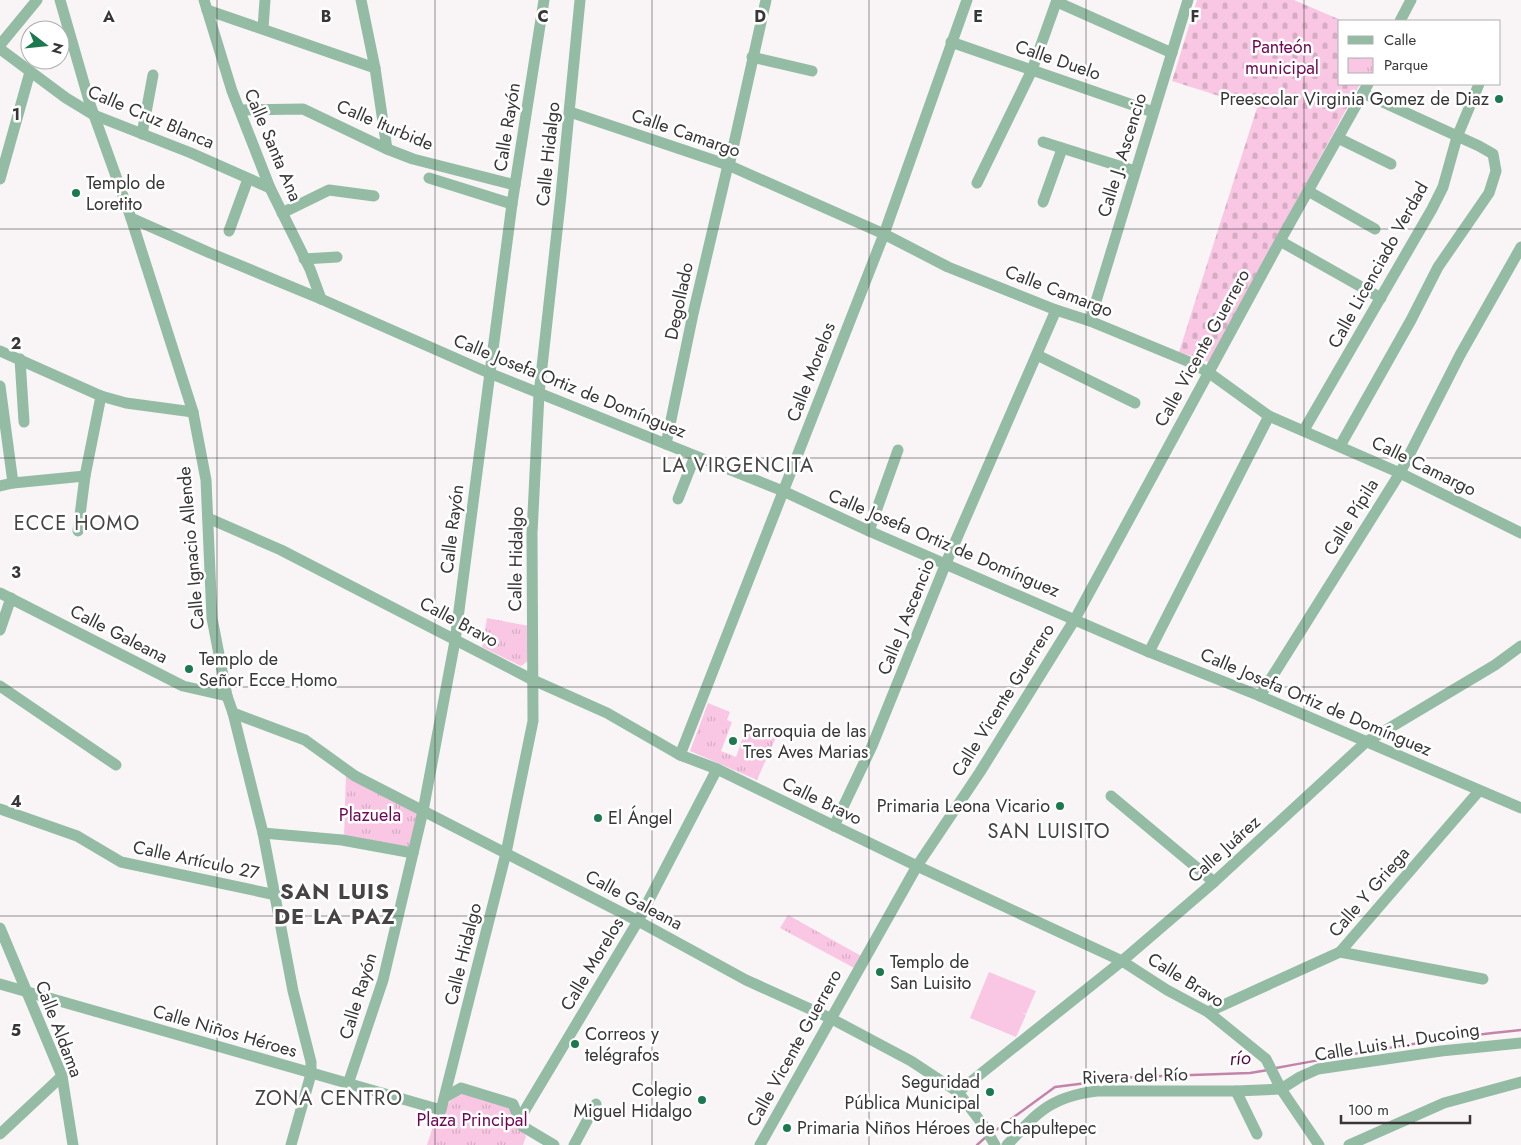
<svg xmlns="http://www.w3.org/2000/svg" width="1521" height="1145" font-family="Jost,sans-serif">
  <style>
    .green { fill: #f9c7e3 }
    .cemetery { fill: url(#cemetery-stones) }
    .park { fill: url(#park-tufts) }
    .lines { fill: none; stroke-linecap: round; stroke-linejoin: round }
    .stream { stroke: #c384aa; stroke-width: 2.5 }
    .minor { stroke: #94bca4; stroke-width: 11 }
    .grid { fill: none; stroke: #383637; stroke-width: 1; stroke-opacity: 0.55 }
    .poi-dot { fill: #1b794f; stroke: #fff; stroke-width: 2 }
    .labels { text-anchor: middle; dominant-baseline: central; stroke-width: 5; stroke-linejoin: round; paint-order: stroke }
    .park-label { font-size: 18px; fill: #700553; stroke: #fff }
    .street-label { font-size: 18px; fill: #383637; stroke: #fff }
    .poi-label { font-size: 18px; fill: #383637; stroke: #fff; text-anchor: start }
    .water-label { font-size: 19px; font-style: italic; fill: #54063e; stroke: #fff }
    .quarter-label { font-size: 20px; letter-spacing: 1px; fill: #474445; stroke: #fff }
    .district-label { font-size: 22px; font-weight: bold; letter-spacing: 1px; fill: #474445; stroke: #fff }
    .grid-label { font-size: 16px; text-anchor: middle; font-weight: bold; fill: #383637; stroke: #fff; stroke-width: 5; stroke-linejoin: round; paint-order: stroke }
  </style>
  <defs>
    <pattern id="cemetery-stones" width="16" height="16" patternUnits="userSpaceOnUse" patternTransform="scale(1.25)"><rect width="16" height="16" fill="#f9c7e3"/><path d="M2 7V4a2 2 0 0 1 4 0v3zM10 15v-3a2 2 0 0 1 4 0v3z" fill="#d6acc3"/></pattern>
    <pattern id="park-tufts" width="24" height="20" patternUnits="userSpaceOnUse" patternTransform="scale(1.25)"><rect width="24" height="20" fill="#f9c7e3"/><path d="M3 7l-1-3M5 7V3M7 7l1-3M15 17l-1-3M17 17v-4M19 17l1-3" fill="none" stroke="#d6acc3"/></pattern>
  </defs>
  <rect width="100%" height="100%" fill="#f9f5f7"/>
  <path class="green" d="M 989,972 L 1036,991 L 1026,1014 L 1021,1012 L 1026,1015 L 1016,1037 L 970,1018 Z"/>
  <path class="cemetery" d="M 1197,0 L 1294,0 L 1343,21 L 1340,21 L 1340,84 L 1360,84 L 1209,362 L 1179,352 L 1257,108 L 1172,81 Z"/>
  <g class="park">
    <path d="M 487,618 L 529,626 L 528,661 L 521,666 L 482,647 Z"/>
    <path d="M 708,703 L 730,712 L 727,720 L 732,722 L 721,751 L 736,757 L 746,729 L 752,731 L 754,726 L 777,735 L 757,780 L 690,751 Z"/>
    <path d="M 346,773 L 422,813 L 411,847 L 344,837 Z"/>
    <path d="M 788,915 L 863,957 L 856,969 L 780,928 Z"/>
    <path d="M 464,1092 L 511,1106 L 517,1124 L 526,1136 L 523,1145 L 427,1145 L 437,1114 L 445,1110 L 451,1099 Z"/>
  </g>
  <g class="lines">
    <g class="stream">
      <path d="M 1276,1068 C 1357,1053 1439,1038 1521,1030"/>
      <path d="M 992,1133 L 1055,1087 L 1134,1077 L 1250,1073 L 1268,1070"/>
      <path d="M 977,1145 L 987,1136"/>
    </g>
    <g class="minor">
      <path d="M 60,0 L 90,104 L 131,218 L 193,412 L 206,480 L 212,618 L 227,696 L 233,713 L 263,833 L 293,991 L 311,1062 L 311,1074 L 291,1145"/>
      <path d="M 204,0 L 232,91 L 270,188 L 310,269 L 321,299"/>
      <path d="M 361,0 L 375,68 L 387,149"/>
      <path d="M 1057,2 L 1172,53"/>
      <path d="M 207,10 L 375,68"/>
      <path d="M 1400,21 L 1411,0"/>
      <path d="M 263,28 L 265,0"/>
      <path d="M 951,42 L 1153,112"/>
      <path d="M 0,45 L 37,0"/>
      <path d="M 0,49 L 66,98 L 94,115 L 191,153 L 270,188"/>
      <path d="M 752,57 L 812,71"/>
      <path d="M 240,110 L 303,109 L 387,149 L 413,159 L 515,185"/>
      <path d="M 570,112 L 728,165 L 884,234 L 948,267 L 1056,310 L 1090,321 L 1187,361 L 1208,372 L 1269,416 L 1400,473 L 1521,533"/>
      <path d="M 142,134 L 153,75"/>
      <path d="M 1338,138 L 1391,164"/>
      <path d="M 1043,142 L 1135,171"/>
      <path d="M 729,166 L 766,0"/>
      <path d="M 429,178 L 512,204"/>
      <path d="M 0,179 L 30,72"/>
      <path d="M 977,183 L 1032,70 L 1057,0"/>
      <path d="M 1308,191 L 1375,229"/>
      <path d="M 1043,202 L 1062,149"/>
      <path d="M 282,213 L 329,190 L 374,196"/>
      <path d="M 131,218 L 210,253 L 321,299 L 489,373 L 783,491 L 869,531 L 1149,652 L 1260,696 L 1521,808"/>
      <path d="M 229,231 L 248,179"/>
      <path d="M 1280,241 L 1381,298"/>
      <path d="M 304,259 L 337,257"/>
      <path d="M 1090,321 L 1188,0"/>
      <path d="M 0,351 L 101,396 L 126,403 L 193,412"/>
      <path d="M 1037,355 L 1135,403"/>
      <path d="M 20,359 L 24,422"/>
      <path d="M 0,386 L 13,483"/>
      <path d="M 1304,430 L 1432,209 L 1443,187 L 1457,137 L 1479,84"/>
      <path d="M 666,444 L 693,314 L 728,165"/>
      <path d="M 1340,446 L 1411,320 L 1438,267 L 1489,193 L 1496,171 L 1493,154 L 1479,146 L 1363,93"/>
      <path d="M 0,486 L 13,483 L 85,476"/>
      <path d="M 678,499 L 695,456"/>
      <path d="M 208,518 L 281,550 L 533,680 L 607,713 L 680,755 L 717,769 L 917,866 L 1122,961 L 1167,990 L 1208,1012 L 1266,1059 L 1281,1089 L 1319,1145"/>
      <path d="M 78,531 L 85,476 L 101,396"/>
      <path d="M 869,531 L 898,450"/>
      <path d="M 0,593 L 183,686 L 227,696"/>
      <path d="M 0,630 L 11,598"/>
      <path d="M 1149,652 L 1269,416"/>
      <path d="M 0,686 L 116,765"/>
      <path d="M 1260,696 L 1400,473 L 1460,355 L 1521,247"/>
      <path d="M 233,713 L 305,740 L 355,776 L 638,921 L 746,980 L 830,1018 L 911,1061 L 958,1092 L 984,1126 L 995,1145"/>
      <path d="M 680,755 L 884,234 L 967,0"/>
      <path d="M 1111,796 L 1214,882"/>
      <path d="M 0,809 L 77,836 L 121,862 L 276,895"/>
      <path d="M 834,826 L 872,746 L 946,563 L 1056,310"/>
      <path d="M 263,833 L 342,840 L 413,853"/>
      <path d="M 0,928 L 62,1076 L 73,1145"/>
      <path d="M 1340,952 L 1483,979"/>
      <path d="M 0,984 L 441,1110 L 506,853 L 533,721 L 532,533 L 539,394 L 561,195 L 580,0"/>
      <path d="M 1208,1012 L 1340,952 L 1479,791"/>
      <path d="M 348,1084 L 383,980 L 423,811 L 455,641 L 512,204 L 544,0"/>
      <path d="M 1236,1091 L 1257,1134"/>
      <path d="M 958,1092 L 1122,961 L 1214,882 L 1366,742 L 1495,665 L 1521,646"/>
      <path d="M 445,1097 L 461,1088 L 513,1104 L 522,1126 L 554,1145"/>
      <path d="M 519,1120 L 638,921 L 717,769"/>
      <path d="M 0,1134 L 62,1076"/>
      <path d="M 574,1145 L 596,1104"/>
      <path d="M 760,1145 L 917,866 L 980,772 L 1075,619 L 1280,241 L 1368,84"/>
      <path d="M 1007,1145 C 1038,1112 1050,1097 1097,1091 L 1236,1091 L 1281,1089 L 1300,1077 L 1318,1069 L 1441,1051 L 1521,1043"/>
      <path d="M 1349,1145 L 1444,1103 L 1521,1082"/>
    </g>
  </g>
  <path class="grid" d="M 217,0 L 217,1145M 435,0 L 435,1145M 652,0 L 652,1145M 869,0 L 869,1145M 1086,0 L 1086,1145M 1304,0 L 1304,1145M 0,229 L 1521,229M 0,458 L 1521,458M 0,687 L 1521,687M 0,916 L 1521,916"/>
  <g class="poi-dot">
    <circle cx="1499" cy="99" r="5"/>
    <circle cx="76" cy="193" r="5"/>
    <circle cx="189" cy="669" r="5"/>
    <circle cx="733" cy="741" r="5"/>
    <circle cx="1060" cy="806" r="5"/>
    <circle cx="598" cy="818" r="5"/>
    <circle cx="880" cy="972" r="5"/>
    <circle cx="575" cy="1044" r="5"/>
    <circle cx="990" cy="1092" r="5"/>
    <circle cx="702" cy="1100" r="5"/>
    <circle cx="787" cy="1128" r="5"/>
  </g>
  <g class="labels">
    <g class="park-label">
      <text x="1282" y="47">Panteón<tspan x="1282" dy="21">municipal</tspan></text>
      <text x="370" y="815">Plazuela</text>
      <text x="472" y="1120">Plaza Principal</text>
    </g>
    <g class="street-label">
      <text transform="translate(1058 60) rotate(19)">Calle Duelo</text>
      <text transform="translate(151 117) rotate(23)">Calle Cruz Blanca</text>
      <text transform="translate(385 125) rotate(23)">Calle Iturbide</text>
      <text transform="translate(507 127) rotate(-81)">Calle Rayón</text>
      <text transform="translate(686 133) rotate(19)">Calle Camargo</text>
      <text transform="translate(273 145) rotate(67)">Calle Santa Ana</text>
      <text transform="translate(548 154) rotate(-84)">Calle Hidalgo</text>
      <text transform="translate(1122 155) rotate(-73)">Calle J. Ascencio</text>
      <text transform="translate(1378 265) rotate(-61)">Calle Licenciado Verdad</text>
      <text transform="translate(1059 291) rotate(21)">Calle Camargo</text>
      <text transform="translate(679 301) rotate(-78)">Degollado</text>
      <text transform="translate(1202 348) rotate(-61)">Calle Vicente Guerrero</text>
      <text transform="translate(811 372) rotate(-69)">Calle Morelos</text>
      <text transform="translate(570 386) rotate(22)">Calle Josefa Ortiz de Domínguez</text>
      <text transform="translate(1424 466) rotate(26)">Calle Camargo</text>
      <text transform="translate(1351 517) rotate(-58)">Calle Pípila</text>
      <text transform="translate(452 529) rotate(-83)">Calle Rayón</text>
      <text transform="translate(944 543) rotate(23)">Calle Josefa Ortiz de Domínguez</text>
      <text transform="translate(191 548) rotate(-95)">Calle Ignacio Allende</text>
      <text transform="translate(516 559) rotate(-89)">Calle Hidalgo</text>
      <text transform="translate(906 617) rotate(-68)">Calle J Ascencio</text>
      <text transform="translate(459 622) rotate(28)">Calle Bravo</text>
      <text transform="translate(119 634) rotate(27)">Calle Galeana</text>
      <text transform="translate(1003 700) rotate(-58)">Calle Vicente Guerrero</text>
      <text transform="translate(1316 702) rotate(23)">Calle Josefa Ortiz de Domínguez</text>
      <text transform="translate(822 801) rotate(26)">Calle Bravo</text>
      <text transform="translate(1224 849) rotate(-42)">Calle Juárez</text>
      <text transform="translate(196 860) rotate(12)">Calle Artículo 27</text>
      <text transform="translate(1369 892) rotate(-49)">Calle Y Griega</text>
      <text transform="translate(634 900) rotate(28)">Calle Galeana</text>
      <text transform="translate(463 954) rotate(-76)">Calle Hidalgo</text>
      <text transform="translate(592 964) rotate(-59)">Calle Morelos</text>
      <text transform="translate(1186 980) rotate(32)">Calle Bravo</text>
      <text transform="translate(358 996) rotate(-73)">Calle Rayón</text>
      <text transform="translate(59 1029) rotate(69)">Calle Aldama</text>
      <text transform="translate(225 1031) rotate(16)">Calle Niños Héroes</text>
      <text transform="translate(1397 1042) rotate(-9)">Calle Luis H. Ducoing</text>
      <text transform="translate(794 1048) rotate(-61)">Calle Vicente Guerrero</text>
      <text transform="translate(1135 1076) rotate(-2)">Rivera del Río</text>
    </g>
    <g class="poi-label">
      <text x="1489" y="99" text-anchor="end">Preescolar Virginia Gomez de Diaz</text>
      <text x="86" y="183">Templo de<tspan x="86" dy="21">Loretito</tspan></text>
      <text x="199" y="659">Templo de<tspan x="199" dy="21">Señor Ecce Homo</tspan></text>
      <text x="743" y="731">Parroquia de las<tspan x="743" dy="21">Tres Aves Marias</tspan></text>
      <text x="1050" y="806" text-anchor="end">Primaria Leona Vicario</text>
      <text x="608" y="818">El Ángel</text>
      <text x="890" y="962">Templo de<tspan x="890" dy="21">San Luisito</tspan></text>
      <text x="585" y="1034">Correos y<tspan x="585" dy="21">telégrafos</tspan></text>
      <text x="980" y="1082" text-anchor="end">Seguridad<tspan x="980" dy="21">Pública Municipal</tspan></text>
      <text x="692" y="1090" text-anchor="end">Colegio<tspan x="692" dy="21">Miguel Hidalgo</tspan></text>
      <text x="797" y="1128">Primaria Niños Héroes de Chapultepec</text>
    </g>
    <g class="water-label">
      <text transform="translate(1240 1058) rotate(-4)">río</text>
    </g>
    <g class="quarter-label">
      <text x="738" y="465">LA VIRGENCITA</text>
      <text x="77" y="523">ECCE HOMO</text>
      <text x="1049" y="831">SAN LUISITO</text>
      <text x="329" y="1098">ZONA CENTRO</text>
    </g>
    <g class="district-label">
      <text x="335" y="891">SAN LUIS<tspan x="335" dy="25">DE LA PAZ</tspan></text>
    </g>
  </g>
  <g class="grid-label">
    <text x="109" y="22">A</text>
    <text x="326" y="22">B</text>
    <text x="543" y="22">C</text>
    <text x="760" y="22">D</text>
    <text x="978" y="22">E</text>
    <text x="1195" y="22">F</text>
    <text x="16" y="120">1</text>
    <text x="16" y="349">2</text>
    <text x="16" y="578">3</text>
    <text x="16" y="807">4</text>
    <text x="16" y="1036">5</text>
  </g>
  <rect x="1338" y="20" width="162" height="65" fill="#ffffff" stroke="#afafaf"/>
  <rect x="1348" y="36" width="25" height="8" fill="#94bca4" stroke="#afafaf"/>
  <text x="1384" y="45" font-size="15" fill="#383637">Calle</text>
  <rect x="1348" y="58" width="25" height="15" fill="url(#park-tufts)" stroke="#afafaf"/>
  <text x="1384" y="70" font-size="15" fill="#383637">Parque</text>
  <g transform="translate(45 45) rotate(106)"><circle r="24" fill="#ffffff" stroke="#afafaf"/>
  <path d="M0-4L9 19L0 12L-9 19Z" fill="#1b794f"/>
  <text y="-8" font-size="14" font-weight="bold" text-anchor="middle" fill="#383637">N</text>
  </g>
  <path d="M1341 1115v8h129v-8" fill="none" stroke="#383637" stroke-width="2.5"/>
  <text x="1348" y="1115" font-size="15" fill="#383637" stroke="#ffffff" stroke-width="4" paint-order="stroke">100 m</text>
</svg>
